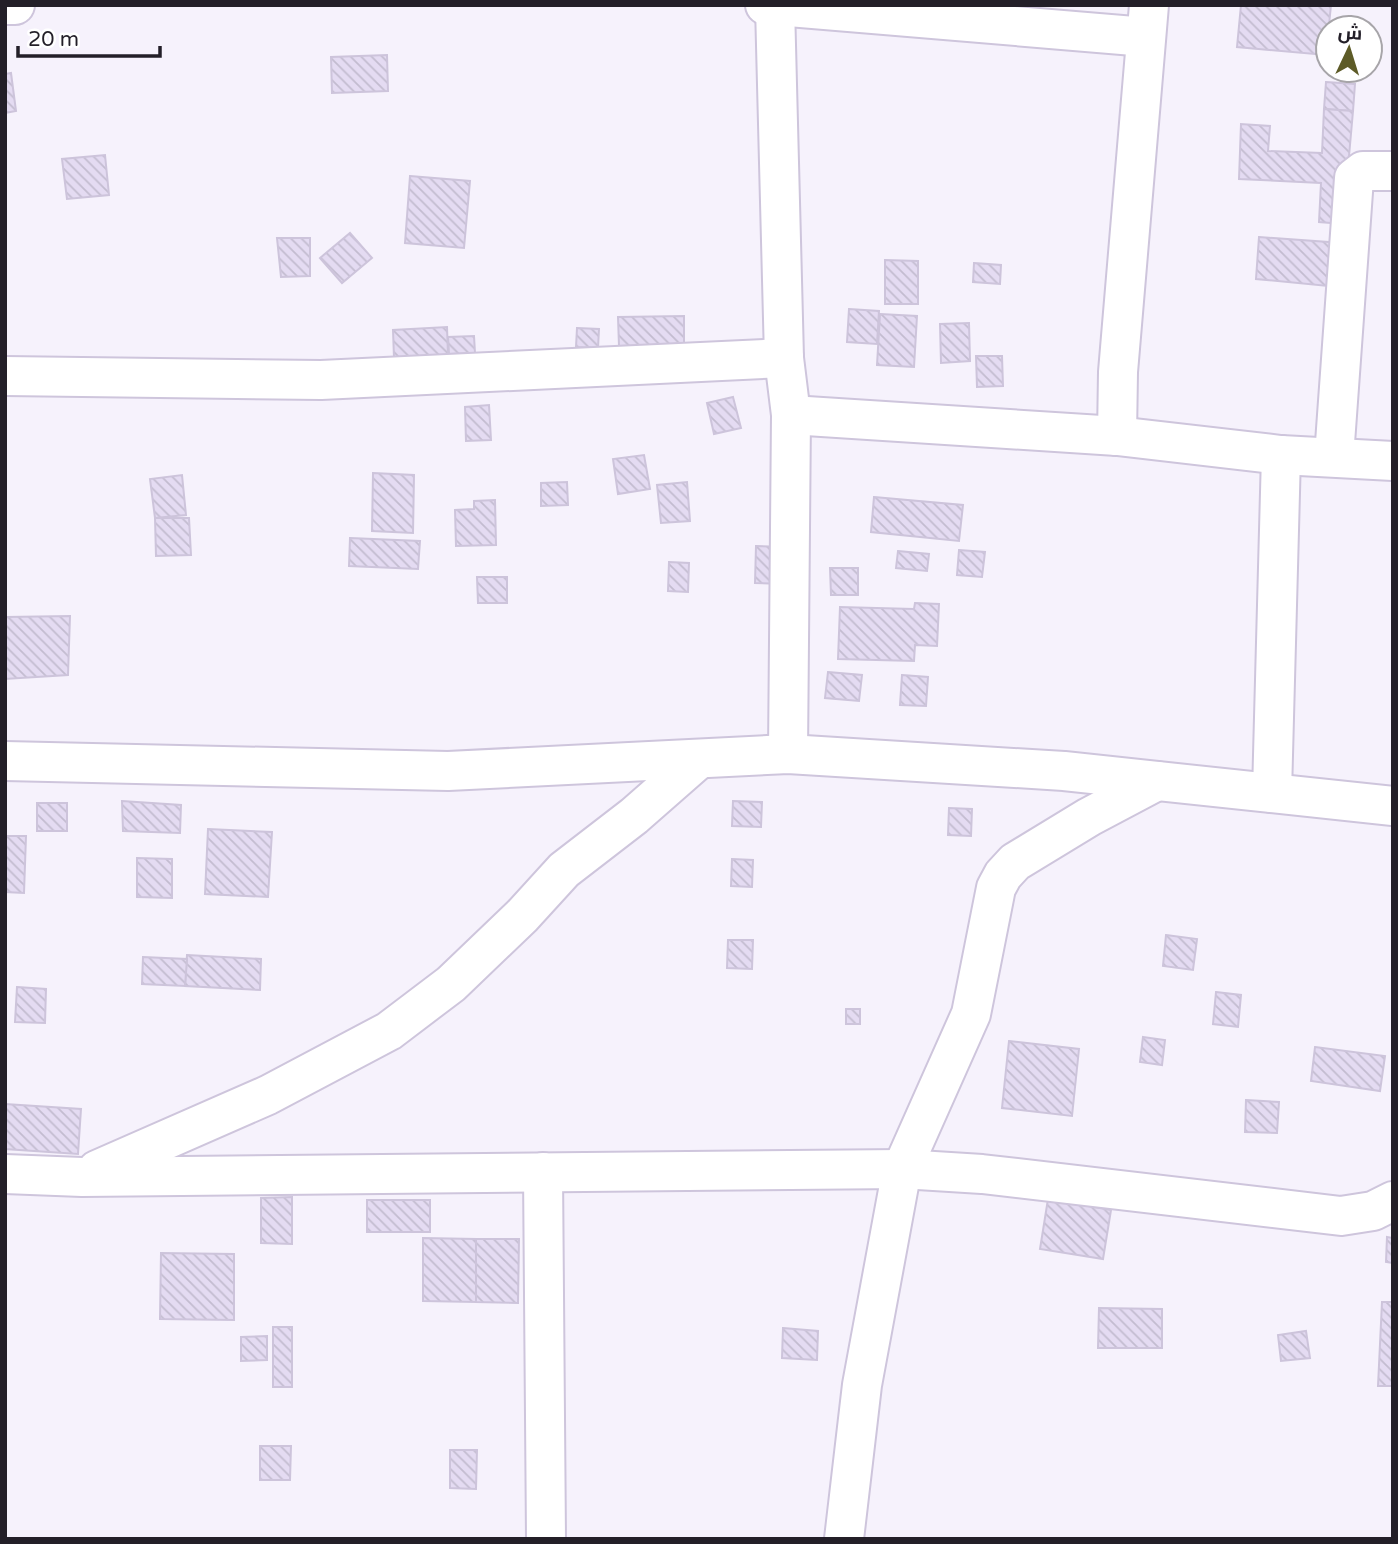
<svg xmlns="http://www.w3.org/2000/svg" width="1398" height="1544" font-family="'Varela Round',Cairo,sans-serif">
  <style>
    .building { fill: url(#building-back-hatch); stroke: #cdc4db; stroke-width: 2 }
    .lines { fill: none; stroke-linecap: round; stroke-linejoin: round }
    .street-casing { stroke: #cec5dc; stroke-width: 42 }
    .street { stroke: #fff; stroke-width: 38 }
  </style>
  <defs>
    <pattern id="building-back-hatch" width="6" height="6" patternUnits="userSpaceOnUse" patternTransform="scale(1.75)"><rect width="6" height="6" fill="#e4dbf2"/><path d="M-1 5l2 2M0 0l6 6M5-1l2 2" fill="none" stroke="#c3bcd0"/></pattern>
  </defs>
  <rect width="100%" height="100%" fill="#f6f2fc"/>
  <g class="building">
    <path d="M 1241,5 L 1331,5 L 1326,55 L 1237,47 Z"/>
    <path d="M 387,55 L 388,91 L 332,93 L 331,57 Z"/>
    <path d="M 11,73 L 16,111 L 5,113 L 5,74 Z"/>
    <path d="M 1326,82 L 1355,84 L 1353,111 L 1324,109 Z"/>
    <path d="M 1324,109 L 1353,111 L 1343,224 L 1319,222 L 1321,183 L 1239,179 L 1241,124 L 1270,126 L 1268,151 L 1322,153 Z"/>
    <path d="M 105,155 L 109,195 L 67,199 L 62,159 Z"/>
    <path d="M 410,176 L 470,181 L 464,248 L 405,243 Z"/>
    <path d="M 350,233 L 372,258 L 342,283 L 320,258 Z"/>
    <path d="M 1259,237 L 1342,243 L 1338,287 L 1256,279 Z"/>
    <path d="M 277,238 L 310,238 L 310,276 L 281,277 Z"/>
    <path d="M 885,260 L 918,261 L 918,304 L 885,304 Z"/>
    <path d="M 974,263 L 1001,265 L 1000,284 L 973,282 Z"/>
    <path d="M 849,309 L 879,311 L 877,344 L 847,342 Z"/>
    <path d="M 880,314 L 917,316 L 914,367 L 877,365 Z"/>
    <path d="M 684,316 L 684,345 L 619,346 L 618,317 Z"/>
    <path d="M 969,323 L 970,361 L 941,363 L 940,324 Z"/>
    <path d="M 447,327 L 448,355 L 394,358 L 393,330 Z"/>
    <path d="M 577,328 L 599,329 L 598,348 L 576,347 Z"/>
    <path d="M 474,336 L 475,353 L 449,354 L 448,337 Z"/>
    <path d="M 976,356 L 1002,356 L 1003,386 L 977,387 Z"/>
    <path d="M 733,397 L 741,428 L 714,434 L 707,403 Z"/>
    <path d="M 489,405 L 491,440 L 466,441 L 465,407 Z"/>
    <path d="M 644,455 L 650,489 L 618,494 L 613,459 Z"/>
    <path d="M 373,473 L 414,475 L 413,533 L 372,531 Z"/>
    <path d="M 182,475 L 186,515 L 155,518 L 150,479 Z"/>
    <path d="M 567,482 L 568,505 L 541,506 L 541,483 Z"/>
    <path d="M 687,482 L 690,521 L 661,523 L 657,485 Z"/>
    <path d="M 874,497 L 963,505 L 959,541 L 871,532 Z"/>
    <path d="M 495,500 L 496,545 L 456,546 L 455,510 L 474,509 L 474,501 Z"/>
    <path d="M 155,518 L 189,518 L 191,555 L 156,556 Z"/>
    <path d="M 350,538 L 420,541 L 418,569 L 349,566 Z"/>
    <path d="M 756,546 L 784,547 L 784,584 L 755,583 Z"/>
    <path d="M 959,550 L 985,552 L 982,577 L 957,575 Z"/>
    <path d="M 898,551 L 929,554 L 927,571 L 896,568 Z"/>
    <path d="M 669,562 L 689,563 L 688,592 L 668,591 Z"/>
    <path d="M 830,568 L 858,568 L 858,595 L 831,595 Z"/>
    <path d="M 477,577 L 507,577 L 507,603 L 478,603 Z"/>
    <path d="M 915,603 L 939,604 L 937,646 L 915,645 L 914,661 L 838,659 L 840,607 L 914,609 Z"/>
    <path d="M 5,605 L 6,617 L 70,616 L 68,675 L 5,679 Z"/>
    <path d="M 828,672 L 862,675 L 859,701 L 825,698 Z"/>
    <path d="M 902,675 L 928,677 L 926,706 L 900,705 Z"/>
    <path d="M 122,801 L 181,805 L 180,833 L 123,831 Z"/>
    <path d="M 733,801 L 762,802 L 761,827 L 732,826 Z"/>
    <rect x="37" y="803" width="30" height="28"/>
    <path d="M 949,808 L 972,809 L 971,836 L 948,835 Z"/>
    <path d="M 208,829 L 272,832 L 268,897 L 205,894 Z"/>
    <path d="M 5,836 L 26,836 L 24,893 L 5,892 Z"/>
    <path d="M 137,858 L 172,859 L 172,898 L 137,897 Z"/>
    <path d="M 732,859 L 753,860 L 752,887 L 731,886 Z"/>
    <path d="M 1166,935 L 1197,939 L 1193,970 L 1163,966 Z"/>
    <path d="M 728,940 L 753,940 L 752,969 L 727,968 Z"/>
    <path d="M 187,955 L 261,959 L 260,990 L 185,986 Z"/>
    <path d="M 143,957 L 187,959 L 185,986 L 142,984 Z"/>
    <path d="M 17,987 L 46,989 L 45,1023 L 15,1022 Z"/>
    <path d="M 1216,992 L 1241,995 L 1238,1027 L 1213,1024 Z"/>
    <rect x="846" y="1009" width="14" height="15"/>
    <path d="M 1143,1037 L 1165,1040 L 1162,1065 L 1140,1062 Z"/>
    <path d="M 1009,1041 L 1079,1049 L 1072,1116 L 1002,1108 Z"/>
    <path d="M 1315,1047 L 1385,1056 L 1380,1091 L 1311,1081 Z"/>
    <path d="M 1246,1100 L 1279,1102 L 1277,1133 L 1245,1132 Z"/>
    <path d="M 5,1104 L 81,1109 L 78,1154 L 5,1149 Z"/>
    <path d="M 292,1197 L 292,1244 L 261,1243 L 261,1198 Z"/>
    <path d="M 1048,1199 L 1111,1210 L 1103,1259 L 1040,1249 Z"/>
    <rect x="367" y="1200" width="63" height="32"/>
    <path d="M 1387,1237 L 1393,1238 L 1393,1263 L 1386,1262 Z"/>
    <path d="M 423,1238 L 476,1239 L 476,1302 L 423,1301 Z"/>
    <path d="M 476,1239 L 519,1239 L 518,1303 L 476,1302 Z"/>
    <path d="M 161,1253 L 234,1254 L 234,1320 L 160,1319 Z"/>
    <path d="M 1382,1302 L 1393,1302 L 1393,1386 L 1378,1386 Z"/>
    <path d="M 1099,1308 L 1162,1309 L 1162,1348 L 1098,1348 Z"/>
    <rect x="273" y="1327" width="19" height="60"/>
    <path d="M 783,1328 L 818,1331 L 817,1360 L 782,1358 Z"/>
    <path d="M 1306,1331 L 1310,1358 L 1281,1361 L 1278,1335 Z"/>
    <path d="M 267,1336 L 267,1360 L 241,1361 L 241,1337 Z"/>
    <path d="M 260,1446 L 291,1446 L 290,1480 L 260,1480 Z"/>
    <path d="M 450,1450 L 477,1450 L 476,1489 L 450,1488 Z"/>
  </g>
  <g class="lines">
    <defs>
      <g id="street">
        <path d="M 5,5 L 15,5"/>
        <path d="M 765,5 L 1146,37"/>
        <path d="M 775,6 L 784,358 L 791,415 L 788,754"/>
        <path d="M 5,376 L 321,380 L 784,358"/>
        <path d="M 791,415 L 1117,436 L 1281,455 L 1393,461"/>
        <path d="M 1117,436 L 1118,372 L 1149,5"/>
        <path d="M 1334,457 L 1354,178 L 1363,171 L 1393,171"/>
        <path d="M 5,761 L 448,771 L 788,754 L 1064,771 L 1393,806"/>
        <path d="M 1272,793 L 1281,455"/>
        <path d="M 97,1170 L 268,1095 L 389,1031 L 451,984 L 522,916 L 564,870 L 634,816 L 699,759"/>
        <path d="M 543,1172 L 546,1539"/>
        <path d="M 5,1174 L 82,1177 L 902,1169 L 982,1174 L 1341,1216 L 1373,1211 L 1393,1201"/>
        <path d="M 844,1539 L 862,1385 L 902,1169 L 971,1014 L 996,888 L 1003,875 L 1015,862 L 1089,817 L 1157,781"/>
      </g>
    </defs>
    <use href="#street" class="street-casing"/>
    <use href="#street" class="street"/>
  </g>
  <rect width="1398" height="1544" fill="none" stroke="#231f28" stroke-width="14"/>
  <g transform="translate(1349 49) rotate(4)"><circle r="33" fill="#ffffff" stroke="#a7a5a9" stroke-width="2"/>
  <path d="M0-5L12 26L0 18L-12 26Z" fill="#5d5b27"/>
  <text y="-10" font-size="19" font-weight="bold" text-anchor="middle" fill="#231f28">ش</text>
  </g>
  <path d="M18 46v10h142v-10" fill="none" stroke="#231f28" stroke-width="3.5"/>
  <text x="28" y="46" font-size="21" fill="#231f28" stroke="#ffffff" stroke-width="5" paint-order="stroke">20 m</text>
</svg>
